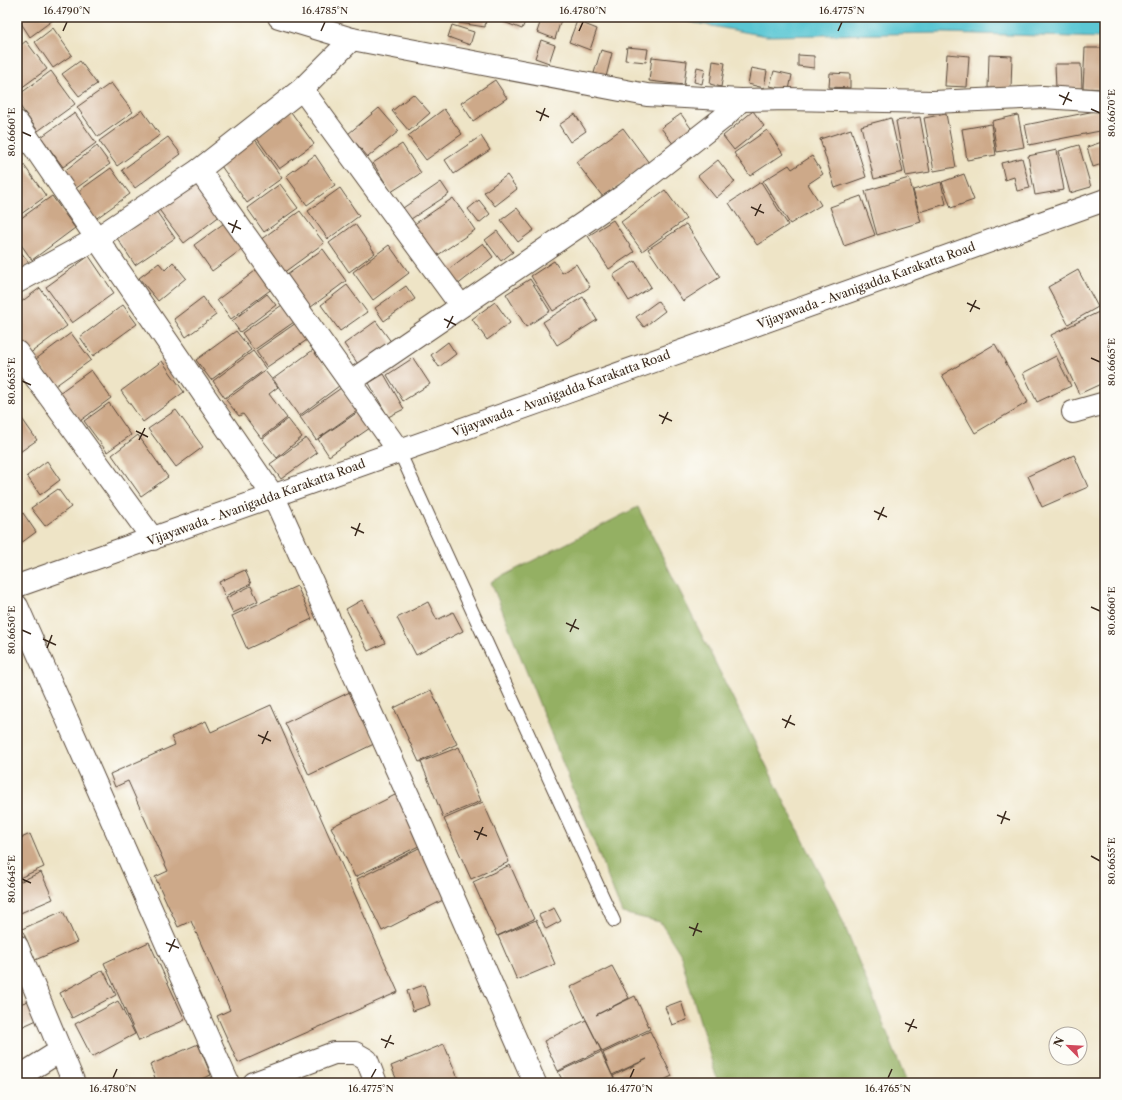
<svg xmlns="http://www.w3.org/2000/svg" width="1122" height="1100" font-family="'Libre Caslon Text',serif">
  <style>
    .forest { fill: #94b063; stroke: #686d40 }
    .water { fill: #5bc7d4; stroke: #4b7879 }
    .building { fill: #cda989 }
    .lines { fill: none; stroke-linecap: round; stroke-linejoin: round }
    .lane-casing { stroke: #564637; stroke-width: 14 }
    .street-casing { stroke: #564637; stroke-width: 24 }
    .primary-casing { stroke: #564637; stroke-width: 24 }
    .lane { stroke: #fff; stroke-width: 12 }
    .street { stroke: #fff; stroke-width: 22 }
    .primary { stroke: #fff; stroke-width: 22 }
    .ticks { fill: none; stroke: #3b2a1e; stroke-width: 1.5 }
    .labels { text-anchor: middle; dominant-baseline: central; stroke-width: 3; stroke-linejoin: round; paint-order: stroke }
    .street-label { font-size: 12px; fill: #3b2a1e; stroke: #fdfcf7 }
    .neatline { fill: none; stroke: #3b2a1e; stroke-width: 1.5 }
    .ticks-label { font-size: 10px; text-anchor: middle; fill: #3b2a1e }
  </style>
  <rect width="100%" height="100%" fill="#fdfcf7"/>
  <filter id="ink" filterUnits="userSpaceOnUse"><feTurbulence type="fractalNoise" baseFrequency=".025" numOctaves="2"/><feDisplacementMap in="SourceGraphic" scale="8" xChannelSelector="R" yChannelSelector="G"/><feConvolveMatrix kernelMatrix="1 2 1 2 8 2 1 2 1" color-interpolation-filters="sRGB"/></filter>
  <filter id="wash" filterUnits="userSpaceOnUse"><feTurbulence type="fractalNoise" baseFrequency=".012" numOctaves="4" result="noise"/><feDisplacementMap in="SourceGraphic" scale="16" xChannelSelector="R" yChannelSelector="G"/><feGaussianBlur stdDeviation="0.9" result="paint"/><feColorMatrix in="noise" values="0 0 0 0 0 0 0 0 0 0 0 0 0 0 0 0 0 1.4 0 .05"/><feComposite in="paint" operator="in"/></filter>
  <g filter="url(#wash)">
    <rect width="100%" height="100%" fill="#eee4c6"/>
    <path class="forest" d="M 638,507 L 839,912 L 907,1083 L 718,1083 L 680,953 L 660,922 L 622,913 L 491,582 Z"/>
    <path class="water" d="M 663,17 L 1105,17 L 1105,38 L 945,33 L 766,36 Z"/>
    <g id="blocks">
      <g class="building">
        <path d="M 17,17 L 51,17 L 53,20 L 30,37 Z"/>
        <path d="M 460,17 L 486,17 L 485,27 L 459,23 Z"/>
        <path d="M 506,17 L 527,17 L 522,29 L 504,22 Z"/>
        <path d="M 542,17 L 553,17 L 561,20 L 555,39 L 537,32 Z"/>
        <path d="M 577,21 L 597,29 L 590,50 L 569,42 Z"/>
        <path d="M 452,25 L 474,32 L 470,45 L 448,37 Z"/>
        <path d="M 53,28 L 72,55 L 53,68 L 35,42 Z"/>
        <path d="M 541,40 L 555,45 L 549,63 L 535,58 Z"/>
        <path d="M 26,41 L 47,69 L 17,91 L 17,48 Z"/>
        <path d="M 627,47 L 648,49 L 646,62 L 625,60 Z"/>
        <path d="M 1085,48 L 1105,48 L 1105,89 L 1083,88 Z"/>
        <path d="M 601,50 L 612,53 L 606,77 L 594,73 Z"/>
        <path d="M 947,54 L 969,56 L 967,87 L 945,86 Z"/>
        <path d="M 798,55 L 814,56 L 814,68 L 798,66 Z"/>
        <path d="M 989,55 L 1012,56 L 1011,89 L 988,88 Z"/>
        <path d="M 652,57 L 687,61 L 684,85 L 649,81 Z"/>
        <path d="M 80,61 L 97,84 L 79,96 L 62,74 Z"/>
        <path d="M 713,61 L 725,63 L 721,87 L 710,84 Z"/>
        <path d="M 1055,64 L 1081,64 L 1082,88 L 1056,89 Z"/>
        <path d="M 697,67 L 705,69 L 702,84 L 694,82 Z"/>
        <path d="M 751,68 L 767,71 L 764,88 L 748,84 Z"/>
        <path d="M 51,71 L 75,104 L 38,131 L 17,102 L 17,96 Z"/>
        <path d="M 774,71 L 792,75 L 789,90 L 770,86 Z"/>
        <path d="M 830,73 L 850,74 L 850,88 L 829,87 Z"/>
        <path d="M 495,80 L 507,98 L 473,121 L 461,103 Z"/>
        <path d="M 111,83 L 133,112 L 98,137 L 77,107 Z"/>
        <path d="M 413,94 L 430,113 L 409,131 L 392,111 Z"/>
        <path d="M 379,108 L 399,131 L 368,157 L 348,134 Z"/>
        <path d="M 444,109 L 462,134 L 426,160 L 408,136 Z"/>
        <path d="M 1105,109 L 1105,130 L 1029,145 L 1025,125 Z"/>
        <path d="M 142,110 L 160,135 L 117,166 L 99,141 Z"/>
        <path d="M 753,111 L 764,126 L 734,150 L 723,136 Z"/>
        <path d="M 291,112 L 314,144 L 279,169 L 256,137 Z"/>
        <path d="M 75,113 L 96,143 L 63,167 L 41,137 Z"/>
        <path d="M 575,114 L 586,131 L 570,142 L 559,125 Z"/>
        <path d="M 681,114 L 693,131 L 674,145 L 661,128 Z"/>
        <path d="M 946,114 L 956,167 L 934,171 L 924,118 Z"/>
        <path d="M 1018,115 L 1024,147 L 997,152 L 992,121 Z"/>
        <path d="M 920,117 L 930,172 L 906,176 L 896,121 Z"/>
        <path d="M 891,118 L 903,172 L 874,179 L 861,126 Z"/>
        <path d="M 991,124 L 996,155 L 967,160 L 962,129 Z"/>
        <path d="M 623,128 L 649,163 L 603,197 L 576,162 Z"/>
        <path d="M 851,129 L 866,177 L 835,188 L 820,139 Z"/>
        <path d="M 767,130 L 783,154 L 750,176 L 734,153 Z"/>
        <path d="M 481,136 L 490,150 L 454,174 L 445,160 Z"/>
        <path d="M 168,137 L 181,154 L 135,188 L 122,170 Z"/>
        <path d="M 254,138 L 282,178 L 247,203 L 219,163 Z"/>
        <path d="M 1105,141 L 1105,163 L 1093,167 L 1087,147 Z"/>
        <path d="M 402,144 L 421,173 L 391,192 L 373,163 Z"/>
        <path d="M 1079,145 L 1091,187 L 1070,193 L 1059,151 Z"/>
        <path d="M 97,146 L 110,164 L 75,189 L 63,172 Z"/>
        <path d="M 1057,150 L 1064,190 L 1035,195 L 1028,156 Z"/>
        <path d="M 315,155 L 335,185 L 307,205 L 286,176 Z"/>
        <path d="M 812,156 L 823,174 L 808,184 L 821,205 L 790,224 L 763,181 L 789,165 L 792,169 Z"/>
        <path d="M 18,157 L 46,196 L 17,217 L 17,158 Z"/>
        <path d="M 1022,158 L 1030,188 L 1017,191 L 1014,177 L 1005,180 L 1001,163 Z"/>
        <path d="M 718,160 L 735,182 L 716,198 L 698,176 Z"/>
        <path d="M 111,168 L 130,194 L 94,220 L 76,193 Z"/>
        <path d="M 964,174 L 974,200 L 951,208 L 942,182 Z"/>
        <path d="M 507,175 L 517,189 L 495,206 L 484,192 Z"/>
        <path d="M 909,178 L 921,222 L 877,235 L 865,191 Z"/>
        <path d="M 196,182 L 221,215 L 184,243 L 154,203 Z"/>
        <path d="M 441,182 L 449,194 L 411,219 L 403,208 Z"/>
        <path d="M 761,182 L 788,225 L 757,245 L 729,203 Z"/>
        <path d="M 941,182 L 946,204 L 919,212 L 913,190 Z"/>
        <path d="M 280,184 L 298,208 L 264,232 L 247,208 Z"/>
        <path d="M 340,188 L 359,216 L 328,239 L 308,211 Z"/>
        <path d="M 665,190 L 686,219 L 642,251 L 621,222 Z"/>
        <path d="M 52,196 L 75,228 L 32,260 L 17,239 L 17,221 Z"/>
        <path d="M 861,196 L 875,235 L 844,246 L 830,207 Z"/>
        <path d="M 453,198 L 475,230 L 432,259 L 410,227 Z"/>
        <path d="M 479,200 L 490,214 L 479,223 L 468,209 Z"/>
        <path d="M 517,208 L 534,230 L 518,242 L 501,220 Z"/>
        <path d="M 156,211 L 175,238 L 135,265 L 117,238 Z"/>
        <path d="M 300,211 L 324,243 L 283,273 L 260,240 Z"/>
        <path d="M 613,220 L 634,252 L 609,269 L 588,236 Z"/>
        <path d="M 227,221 L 245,247 L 212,271 L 194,245 Z"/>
        <path d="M 355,224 L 375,253 L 349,272 L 329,243 Z"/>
        <path d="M 686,224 L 720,277 L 683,301 L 648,249 Z"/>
        <path d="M 497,231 L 513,252 L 501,261 L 485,240 Z"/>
        <path d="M 483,243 L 493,257 L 456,286 L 445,272 Z"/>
        <path d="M 389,245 L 409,273 L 373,300 L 353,272 Z"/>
        <path d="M 17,247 L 30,264 L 17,273 Z"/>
        <path d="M 323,249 L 346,281 L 303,313 L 280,280 Z"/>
        <path d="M 89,256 L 114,293 L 72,323 L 46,287 Z"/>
        <path d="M 554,261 L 562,273 L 576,264 L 590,287 L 553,311 L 531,276 Z"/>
        <path d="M 635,261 L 651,287 L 629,301 L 613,275 Z"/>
        <path d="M 173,262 L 186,278 L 158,301 L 139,278 L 159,263 L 165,270 Z"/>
        <path d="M 259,268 L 273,288 L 231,319 L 217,300 Z"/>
        <path d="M 1078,270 L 1098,307 L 1068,324 L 1048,287 Z"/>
        <path d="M 530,279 L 550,311 L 526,327 L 506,294 Z"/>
        <path d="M 347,285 L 367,312 L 340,331 L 321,305 Z"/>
        <path d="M 406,286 L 415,299 L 384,321 L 375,308 Z"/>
        <path d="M 40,288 L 67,326 L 29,354 L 17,337 L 17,305 Z"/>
        <path d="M 267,294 L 276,305 L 240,332 L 232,321 Z"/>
        <path d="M 203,297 L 216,315 L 186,337 L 174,319 Z"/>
        <path d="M 583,297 L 597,320 L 557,345 L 543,322 Z"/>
        <path d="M 658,301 L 665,311 L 644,327 L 636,317 Z"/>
        <path d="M 495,302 L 510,323 L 487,340 L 472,319 Z"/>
        <path d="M 123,305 L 137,324 L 93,356 L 80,337 Z"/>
        <path d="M 282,305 L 294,322 L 254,350 L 242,333 Z"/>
        <path d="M 1105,309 L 1105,382 L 1079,394 L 1051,335 Z"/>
        <path d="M 376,321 L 392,343 L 360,367 L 344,344 Z"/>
        <path d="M 296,323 L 307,340 L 267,367 L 256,351 Z"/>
        <path d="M 236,331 L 251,350 L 211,380 L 196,360 Z"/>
        <path d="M 71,333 L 91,360 L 55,386 L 36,359 Z"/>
        <path d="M 448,342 L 456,354 L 439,367 L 431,355 Z"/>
        <path d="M 995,344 L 1028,402 L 975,433 L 942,375 Z"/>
        <path d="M 313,350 L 339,386 L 299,416 L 273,379 Z"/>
        <path d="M 253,351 L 266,369 L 225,398 L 213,381 Z"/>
        <path d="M 1056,356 L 1071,386 L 1037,402 L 1023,373 Z"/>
        <path d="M 413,358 L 430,384 L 403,401 L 387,375 Z"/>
        <path d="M 162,361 L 184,392 L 143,422 L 121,391 Z"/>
        <path d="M 91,370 L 111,398 L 80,421 L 59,393 Z"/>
        <path d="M 265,371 L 278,387 L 269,394 L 287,418 L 261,438 L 243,414 L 239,416 L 226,400 Z"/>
        <path d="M 384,374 L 404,409 L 388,417 L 369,383 Z"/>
        <path d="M 341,388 L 357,411 L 316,440 L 300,417 Z"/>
        <path d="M 109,403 L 131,435 L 107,452 L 84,421 Z"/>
        <path d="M 176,410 L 203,447 L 176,467 L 148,429 Z"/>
        <path d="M 358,412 L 370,428 L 329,456 L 318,439 Z"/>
        <path d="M 18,413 L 37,440 L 17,454 L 17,414 Z"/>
        <path d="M 288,419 L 302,437 L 277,458 L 262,439 Z"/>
        <path d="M 138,435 L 168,477 L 141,496 L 112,455 Z"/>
        <path d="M 306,438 L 317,453 L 281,479 L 270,464 Z"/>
        <path d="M 1074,455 L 1088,487 L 1042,507 L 1028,476 Z"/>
        <path d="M 47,461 L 60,480 L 40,495 L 27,476 Z"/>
        <path d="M 58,489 L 71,507 L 45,526 L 31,508 Z"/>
        <path d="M 23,513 L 36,532 L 17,546 L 17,517 Z"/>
        <path d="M 245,570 L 251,584 L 225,596 L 219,582 Z"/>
        <path d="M 251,586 L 258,601 L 233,613 L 226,598 Z"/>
        <path d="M 297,586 L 312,619 L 247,649 L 232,616 Z"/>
        <path d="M 362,600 L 385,643 L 368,651 L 346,609 Z"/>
        <path d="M 428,602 L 437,620 L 453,612 L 463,631 L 416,655 L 397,618 Z"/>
        <path d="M 431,690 L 457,744 L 419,762 L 394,708 Z"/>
        <path d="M 352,691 L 376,743 L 309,775 L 285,723 Z"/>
        <path d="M 271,705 L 398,992 L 238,1063 L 217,1016 L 230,1010 L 191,921 L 178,927 L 155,877 L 168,871 L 128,781 L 115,787 L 110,774 L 175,745 L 171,737 L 206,721 L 211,732 Z"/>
        <path d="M 459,747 L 481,801 L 443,817 L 421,762 Z"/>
        <path d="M 399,793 L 423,844 L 355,877 L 331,827 Z"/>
        <path d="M 483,802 L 509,862 L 471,879 L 444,819 Z"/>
        <path d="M 30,834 L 44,867 L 17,879 L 17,840 Z"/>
        <path d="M 421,847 L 447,898 L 382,931 L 357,879 Z"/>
        <path d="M 510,865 L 534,919 L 497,936 L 473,882 Z"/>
        <path d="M 41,872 L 53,899 L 18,914 L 17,911 L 17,883 Z"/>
        <path d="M 554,908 L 561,921 L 546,929 L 539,915 Z"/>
        <path d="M 63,911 L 77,942 L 35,960 L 22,929 Z"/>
        <path d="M 536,920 L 555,964 L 517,980 L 498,936 Z"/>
        <path d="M 149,942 L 185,1020 L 139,1041 L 104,963 Z"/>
        <path d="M 612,966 L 629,998 L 596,1015 L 635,996 L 650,1029 L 602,1052 L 570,987 Z"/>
        <path d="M 103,970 L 116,995 L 72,1018 L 60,993 Z"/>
        <path d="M 424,985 L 430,1005 L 413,1011 L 407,991 Z"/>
        <path d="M 31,1000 L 39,1019 L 17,1029 L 17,1005 Z"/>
        <path d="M 118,1001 L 135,1034 L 92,1057 L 75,1024 Z"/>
        <path d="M 681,1001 L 687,1020 L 672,1025 L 665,1007 Z"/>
        <path d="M 586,1020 L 601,1050 L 558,1071 L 544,1041 Z"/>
        <path d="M 650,1031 L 672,1076 L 658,1083 L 617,1083 L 613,1076 L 647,1059 L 612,1075 L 603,1053 Z"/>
        <path d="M 198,1044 L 211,1075 L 192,1083 L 157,1083 L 150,1065 Z"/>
        <path d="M 444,1044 L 459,1081 L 454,1083 L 398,1083 L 391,1066 Z"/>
        <path d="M 601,1052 L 614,1079 L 606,1083 L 564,1083 L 558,1072 Z"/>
        <path d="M 212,1077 L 214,1083 L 197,1083 Z"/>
      </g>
    </g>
  </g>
  <g filter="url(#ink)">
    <use href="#blocks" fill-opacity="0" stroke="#564637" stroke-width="1"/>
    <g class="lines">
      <defs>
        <path id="lane" d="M 399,451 L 614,921"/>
        <g id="street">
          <path d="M 279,17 L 352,39 L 647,95 L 741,100 L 787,99 L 933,102 L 1043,97 L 1105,101"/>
          <path d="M 302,89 L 461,306"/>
          <path d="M 17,122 L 274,497 L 422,826 L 535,1083"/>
          <path d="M 199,170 L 399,451"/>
          <path d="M 17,282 L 96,239 L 199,170 L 302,89 L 352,39"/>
          <path d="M 17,352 L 153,539"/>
          <path d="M 350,382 L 626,194 L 723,118 L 741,100"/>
          <path d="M 1073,412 L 1105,403"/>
          <path d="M 17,606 L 228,1083"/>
          <path d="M 17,946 L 74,1083"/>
          <path d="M 17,1078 L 60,1051"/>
          <path d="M 254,1083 L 334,1053 L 355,1053 L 367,1060 L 376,1083"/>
        </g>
        <path id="primary" d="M 17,586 C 381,460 742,329 1105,200"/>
      </defs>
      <use href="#lane" class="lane-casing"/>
      <use href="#street" class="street-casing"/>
      <use href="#primary" class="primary-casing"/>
      <use href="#lane" class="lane"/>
      <use href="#street" class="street"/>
      <use href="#primary" class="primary"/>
    </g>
  </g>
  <path class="ticks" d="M 63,31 L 67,22M 321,31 L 325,22M 579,31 L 583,22M 838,31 L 842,22M 1059,95 L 1072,101M 1063,105 L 1069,92M 1091,109 L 1100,113M 536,111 L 549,117M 540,121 L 545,108M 22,132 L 31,136M 751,207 L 764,213M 755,216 L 761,204M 228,223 L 241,229M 232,233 L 237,220M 967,303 L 980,309M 970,312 L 976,300M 444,319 L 456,325M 447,328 L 453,316M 1091,358 L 1100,362M 22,381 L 31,385M 659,415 L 672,421M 662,424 L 668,412M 136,431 L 148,437M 139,440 L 145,428M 874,511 L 887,517M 878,520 L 884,507M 351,527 L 364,533M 355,536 L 360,523M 1091,607 L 1100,611M 566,623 L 579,629M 22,630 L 31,634M 570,632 L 576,619M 43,639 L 56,645M 47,648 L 52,635M 782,719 L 795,725M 785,728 L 791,715M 258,735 L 271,741M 262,744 L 268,731M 997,815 L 1010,820M 1001,824 L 1006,811M 474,831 L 487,836M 477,840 L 483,827M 1091,856 L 1100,861M 22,879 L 31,883M 689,927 L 702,932M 693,936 L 698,923M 166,943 L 179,948M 169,952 L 175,939M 905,1023 L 917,1028M 908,1032 L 914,1019M 381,1039 L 394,1044M 385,1048 L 391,1035M 113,1078 L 117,1069M 371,1078 L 376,1069M 630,1078 L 634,1069M 888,1078 L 892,1069"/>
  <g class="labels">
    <g class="street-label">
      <text transform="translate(866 285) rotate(-20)">Vijayawada - Avanigadda Karakatta Road</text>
      <text transform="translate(561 393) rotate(-20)">Vijayawada - Avanigadda Karakatta Road</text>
      <text transform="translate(256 502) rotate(-20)">Vijayawada - Avanigadda Karakatta Road</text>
    </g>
  </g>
  <rect width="1122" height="1100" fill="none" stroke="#fdfcf7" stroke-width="44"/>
  <g transform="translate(1068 1046) rotate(294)"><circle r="19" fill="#fdfcf7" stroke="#afa8a0"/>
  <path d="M0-3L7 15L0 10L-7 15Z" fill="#d1495b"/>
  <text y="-6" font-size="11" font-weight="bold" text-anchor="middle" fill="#3b2a1e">N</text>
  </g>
  <rect x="22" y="22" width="1078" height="1056" class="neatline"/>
  <g class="ticks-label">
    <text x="67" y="14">16.4790°N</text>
    <text x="325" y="14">16.4785°N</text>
    <text x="583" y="14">16.4780°N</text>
    <text x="842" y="14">16.4775°N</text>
    <text transform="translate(1111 113) rotate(-90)" y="4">80.6670°E</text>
    <text transform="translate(11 132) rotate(-90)" y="4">80.6660°E</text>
    <text transform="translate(1111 362) rotate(-90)" y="4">80.6665°E</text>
    <text transform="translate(11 381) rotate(-90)" y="4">80.6655°E</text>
    <text transform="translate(1111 611) rotate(-90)" y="4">80.6660°E</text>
    <text transform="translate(11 630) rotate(-90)" y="4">80.6650°E</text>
    <text transform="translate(1111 861) rotate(-90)" y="4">80.6655°E</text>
    <text transform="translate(11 879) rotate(-90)" y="4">80.6645°E</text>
    <text x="113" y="1092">16.4780°N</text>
    <text x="371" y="1092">16.4775°N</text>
    <text x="630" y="1092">16.4770°N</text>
    <text x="888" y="1092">16.4765°N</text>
  </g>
</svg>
